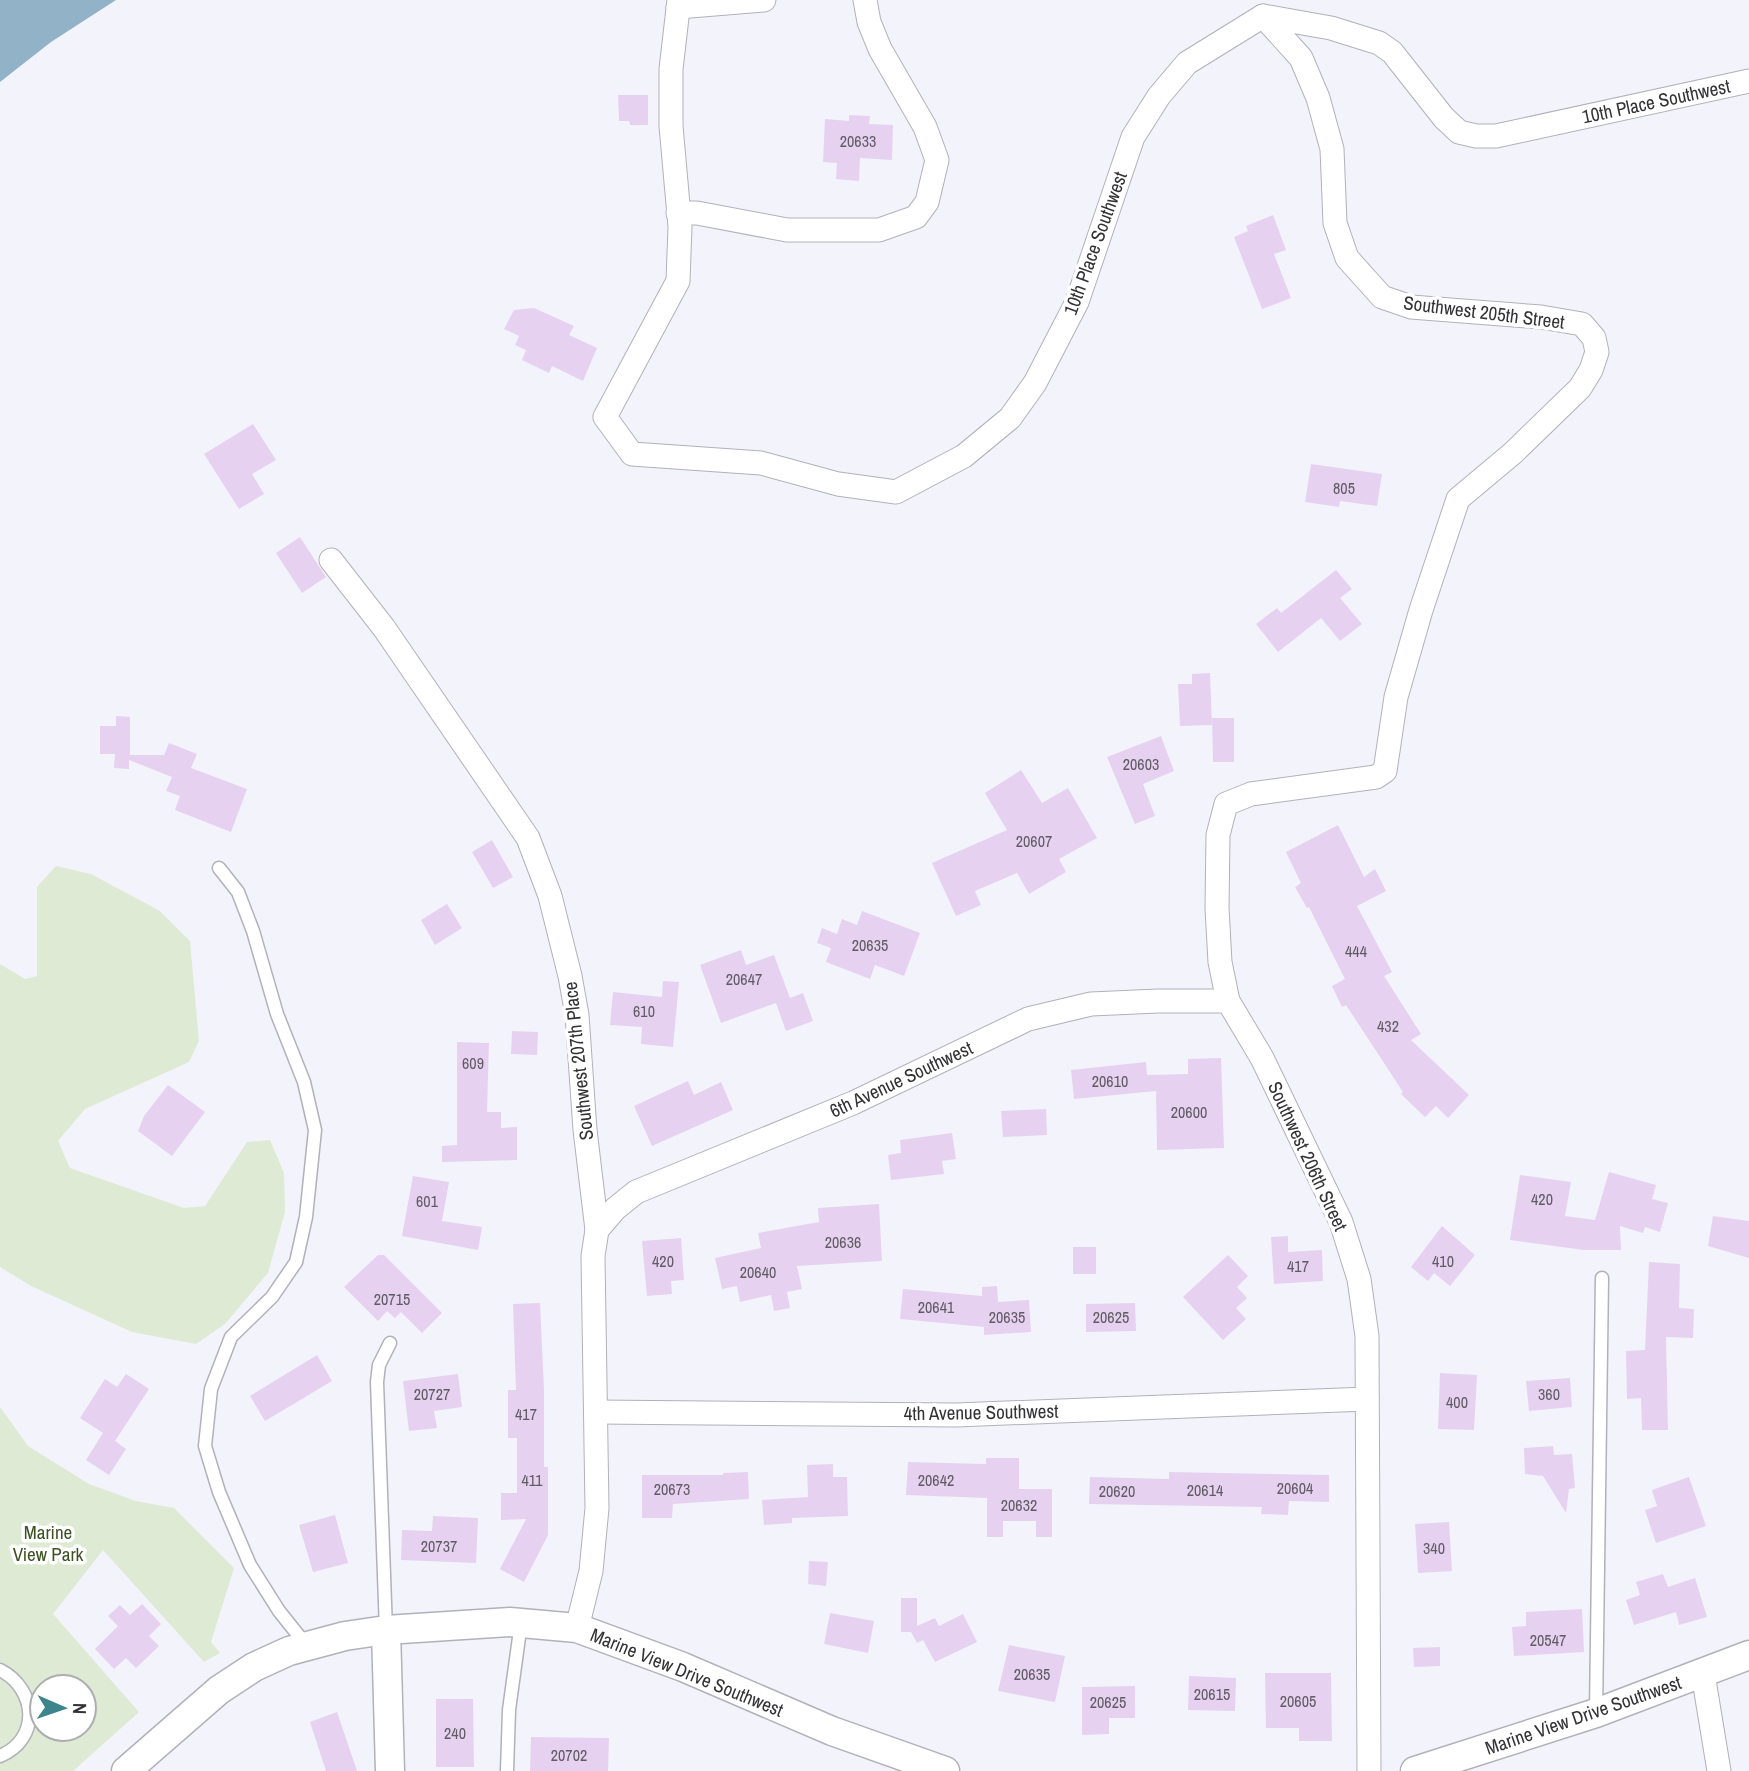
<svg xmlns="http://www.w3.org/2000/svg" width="1749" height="1771" font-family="'Archivo Narrow',sans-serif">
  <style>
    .green { fill: #dfead5; fill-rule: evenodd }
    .water { fill: #92b3c7 }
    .building { fill: #e6d2f0 }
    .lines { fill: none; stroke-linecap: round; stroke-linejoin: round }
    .service-casing { stroke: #b1b1ba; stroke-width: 15 }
    .minor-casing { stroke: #b1b1ba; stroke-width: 25 }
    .tertiary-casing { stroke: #b1b1ba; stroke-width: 31 }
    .service { stroke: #fff; stroke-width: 12 }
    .minor { stroke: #fff; stroke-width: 23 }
    .tertiary { stroke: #fff; stroke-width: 28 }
    .labels { text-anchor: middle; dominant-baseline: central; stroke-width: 7; stroke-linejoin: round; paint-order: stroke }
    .number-label { font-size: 16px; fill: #605b64 }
    .street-label { font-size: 19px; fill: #333336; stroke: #fff }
    .park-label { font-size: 19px; fill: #3c5223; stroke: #fff }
  </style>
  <rect width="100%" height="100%" fill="#f3f3fc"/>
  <g class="green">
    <path d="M 56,866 L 91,874 L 160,911 L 190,941 L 199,1041 L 189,1062 L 85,1109 L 58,1141 L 70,1168 L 184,1208 L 205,1206 L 247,1142 L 270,1140 L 284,1173 L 285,1212 L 268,1273 L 225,1324 L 196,1344 L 132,1332 L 31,1286 L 0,1267 L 0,964 L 25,979 L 37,976 L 37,887 Z"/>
    <path d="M 0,1407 L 28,1446 L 89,1484 L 136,1501 L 174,1508 L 234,1568 L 211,1642 L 220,1653 L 204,1662 L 103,1550 L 53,1614 L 139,1712 L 73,1771 L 0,1771 ZM 42,1687 L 84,1687 L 84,1729 L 42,1729 Z"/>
  </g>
  <path class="water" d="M 0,0 L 116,0 L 51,42 L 0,82 Z"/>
  <g class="building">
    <path d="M 618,95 L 648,95 L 648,125 L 630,125 L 629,121 L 619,121 Z"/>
    <path d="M 849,115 L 870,116 L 869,124 L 893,125 L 892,160 L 860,158 L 859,181 L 836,179 L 837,163 L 823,162 L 825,119 L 849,121 Z"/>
    <path d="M 1273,215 L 1286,250 L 1274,254 L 1291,298 L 1262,309 L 1234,237 L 1248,231 L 1246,226 Z"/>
    <path d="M 534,308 L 574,326 L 569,335 L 597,348 L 583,381 L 552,366 L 549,373 L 522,360 L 526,350 L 515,345 L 519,336 L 504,329 L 514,310 Z"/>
    <path d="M 253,424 L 276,460 L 252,474 L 264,494 L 239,509 L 204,454 Z"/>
    <path d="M 1311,464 L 1382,474 L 1377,506 L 1340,501 L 1339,507 L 1305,502 Z"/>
    <path d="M 300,537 L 326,577 L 302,593 L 276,553 Z"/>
    <path d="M 1336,570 L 1352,589 L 1340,598 L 1362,624 L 1340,641 L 1321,618 L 1278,652 L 1256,624 L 1277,608 L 1281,613 Z"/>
    <path d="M 1210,673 L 1212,725 L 1180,726 L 1178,684 L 1192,684 L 1192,674 Z"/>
    <path d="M 116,716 L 130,717 L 130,755 L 164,755 L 169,743 L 197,754 L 191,768 L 247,789 L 231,832 L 175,810 L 180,796 L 166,791 L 172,777 L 129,760 L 129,769 L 114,768 L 115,754 L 100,754 L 100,726 L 116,726 Z"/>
    <path d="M 1212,718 L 1234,718 L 1234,762 L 1213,762 Z"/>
    <path d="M 1161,736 L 1174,771 L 1143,784 L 1155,816 L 1135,824 L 1107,757 Z"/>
    <path d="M 1021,770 L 1042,803 L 1068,788 L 1097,838 L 1059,859 L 1066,872 L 1029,894 L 1017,873 L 975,891 L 981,905 L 956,916 L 932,863 L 1007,830 L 985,793 Z"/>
    <path d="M 1338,825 L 1364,877 L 1375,869 L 1386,891 L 1357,906 L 1392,972 L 1384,976 L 1421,1034 L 1411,1040 L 1469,1095 L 1448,1118 L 1436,1106 L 1425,1117 L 1401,1094 L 1403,1092 L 1346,1005 L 1342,1007 L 1332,986 L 1345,979 L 1309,907 L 1307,908 L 1295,887 L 1301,883 L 1286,852 Z"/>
    <path d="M 492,840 L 513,877 L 493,888 L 472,852 Z"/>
    <path d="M 447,904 L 462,928 L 435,945 L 421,920 Z"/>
    <path d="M 862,911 L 920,933 L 904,976 L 875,965 L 870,979 L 826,962 L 831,948 L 817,943 L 822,928 L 837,934 L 842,919 L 857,925 Z"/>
    <path d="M 741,950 L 746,965 L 774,955 L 790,998 L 803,993 L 813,1021 L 786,1031 L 776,1003 L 721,1023 L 700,965 Z"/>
    <path d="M 663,981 L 679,982 L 673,1047 L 641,1044 L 642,1027 L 610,1025 L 613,992 L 662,997 Z"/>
    <path d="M 512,1031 L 538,1032 L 537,1055 L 511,1054 Z"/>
    <path d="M 457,1042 L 489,1043 L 487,1112 L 501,1112 L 501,1128 L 517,1127 L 517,1160 L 442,1162 L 442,1146 L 457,1145 Z"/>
    <path d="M 1221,1058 L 1224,1148 L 1157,1150 L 1156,1091 L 1074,1099 L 1071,1070 L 1146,1062 L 1147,1075 L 1188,1074 L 1188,1059 Z"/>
    <path d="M 688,1081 L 694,1095 L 721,1082 L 733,1110 L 652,1146 L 634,1106 Z"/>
    <path d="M 168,1085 L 205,1112 L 172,1156 L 138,1131 L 144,1116 Z"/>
    <path d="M 1046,1109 L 1047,1135 L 1003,1137 L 1001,1111 Z"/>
    <path d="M 952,1133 L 956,1159 L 942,1161 L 944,1174 L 891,1180 L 888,1155 L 901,1153 L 900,1140 Z"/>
    <path d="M 1609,1172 L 1656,1185 L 1652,1199 L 1668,1203 L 1660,1232 L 1645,1227 L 1643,1233 L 1620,1226 L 1621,1250 L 1584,1250 L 1510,1240 L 1520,1175 L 1571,1182 L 1565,1216 L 1595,1220 Z"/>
    <path d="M 413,1176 L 449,1182 L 442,1221 L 482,1227 L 478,1250 L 402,1236 Z"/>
    <path d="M 879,1204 L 882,1261 L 797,1266 L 802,1289 L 787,1292 L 790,1308 L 774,1311 L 771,1295 L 740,1302 L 737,1286 L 722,1289 L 715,1258 L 761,1248 L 758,1233 L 819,1222 L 818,1208 Z"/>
    <path d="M 1713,1216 L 1749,1221 L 1749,1258 L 1708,1246 Z"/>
    <path d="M 1442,1226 L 1475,1255 L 1450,1286 L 1434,1273 L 1428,1281 L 1411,1267 Z"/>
    <path d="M 1288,1236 L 1288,1252 L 1322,1250 L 1323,1281 L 1274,1284 L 1271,1237 Z"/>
    <path d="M 681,1238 L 684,1280 L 671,1281 L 672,1294 L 647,1296 L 642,1241 Z"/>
    <rect x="1073" y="1247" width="23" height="27"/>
    <path d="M 378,1255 L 384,1255 L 442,1313 L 422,1333 L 401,1312 L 395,1318 L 387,1311 L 378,1321 L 344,1287 Z"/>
    <path d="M 1228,1255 L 1248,1276 L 1237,1287 L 1247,1298 L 1236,1308 L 1246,1319 L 1223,1340 L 1183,1297 Z"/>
    <path d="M 1649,1262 L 1680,1264 L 1679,1308 L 1694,1309 L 1693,1338 L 1666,1337 L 1668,1430 L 1642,1430 L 1641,1398 L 1627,1399 L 1626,1351 L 1645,1350 Z"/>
    <path d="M 997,1286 L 998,1302 L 1029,1300 L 1031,1332 L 984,1335 L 984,1327 L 900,1319 L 903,1289 L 982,1296 L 982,1287 Z"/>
    <path d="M 540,1303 L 544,1390 L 544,1467 L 548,1467 L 548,1535 L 524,1582 L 500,1569 L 526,1519 L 501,1520 L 501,1493 L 517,1493 L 517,1438 L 508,1438 L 508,1390 L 516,1390 L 513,1304 Z"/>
    <path d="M 1135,1303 L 1136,1331 L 1086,1332 L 1086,1304 Z"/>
    <path d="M 317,1355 L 332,1381 L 265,1421 L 250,1396 Z"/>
    <path d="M 1440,1373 L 1477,1375 L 1474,1430 L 1438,1429 Z"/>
    <path d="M 126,1374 L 149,1389 L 115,1441 L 126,1449 L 109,1475 L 86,1460 L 103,1433 L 80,1418 L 105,1379 L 117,1387 Z"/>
    <path d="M 458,1374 L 462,1407 L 434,1411 L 437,1428 L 409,1431 L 403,1381 Z"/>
    <path d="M 1570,1378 L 1572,1407 L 1529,1411 L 1526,1381 Z"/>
    <path d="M 1553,1446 L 1554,1455 L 1572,1454 L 1575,1488 L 1569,1489 L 1566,1513 L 1543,1476 L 1525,1474 L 1524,1448 Z"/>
    <path d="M 986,1458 L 1019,1458 L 1019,1489 L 1052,1489 L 1052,1537 L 1036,1537 L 1036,1521 L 1003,1521 L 1003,1537 L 987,1537 L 987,1498 L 906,1495 L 908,1462 L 986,1464 Z"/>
    <path d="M 833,1464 L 833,1477 L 847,1477 L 848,1516 L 792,1518 L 792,1523 L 764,1525 L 762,1500 L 808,1497 L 807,1465 Z"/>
    <path d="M 748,1472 L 749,1499 L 673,1504 L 672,1518 L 642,1518 L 642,1475 L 723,1475 L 723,1473 Z"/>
    <path d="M 1169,1472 L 1329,1475 L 1329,1502 L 1289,1501 L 1288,1515 L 1261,1514 L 1262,1507 L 1089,1504 L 1090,1477 L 1169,1479 Z"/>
    <path d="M 1689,1477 L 1706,1526 L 1656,1543 L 1645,1510 L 1657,1506 L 1652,1490 Z"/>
    <path d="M 335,1515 L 348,1563 L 313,1572 L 299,1525 Z"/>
    <path d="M 433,1516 L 478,1518 L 476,1563 L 401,1560 L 402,1530 L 432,1531 Z"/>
    <path d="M 1449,1522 L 1452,1571 L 1418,1573 L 1415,1524 Z"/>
    <path d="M 809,1561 L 828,1562 L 826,1586 L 808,1584 Z"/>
    <path d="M 1663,1574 L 1668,1587 L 1695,1578 L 1707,1617 L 1679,1625 L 1676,1612 L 1634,1625 L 1626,1600 L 1640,1595 L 1636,1582 Z"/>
    <path d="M 901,1598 L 917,1598 L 917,1626 L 935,1618 L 939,1626 L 963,1614 L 977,1642 L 935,1662 L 923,1640 L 917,1643 L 911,1632 L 901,1632 Z"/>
    <path d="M 142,1604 L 161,1624 L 149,1636 L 159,1646 L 136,1668 L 126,1658 L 114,1669 L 95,1649 L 118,1626 L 108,1616 L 120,1605 L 130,1615 Z"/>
    <path d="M 1582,1609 L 1584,1652 L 1514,1656 L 1512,1627 L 1526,1626 L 1526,1612 Z"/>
    <path d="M 830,1613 L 874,1621 L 868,1653 L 824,1644 Z"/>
    <path d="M 1009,1645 L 1065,1656 L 1055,1702 L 998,1691 Z"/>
    <path d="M 1440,1647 L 1440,1666 L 1414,1667 L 1413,1648 Z"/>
    <path d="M 1265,1673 L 1331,1673 L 1332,1741 L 1299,1741 L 1299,1728 L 1266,1728 Z"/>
    <path d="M 1189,1676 L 1236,1678 L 1235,1711 L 1188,1710 Z"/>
    <path d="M 1135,1686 L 1135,1718 L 1109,1718 L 1109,1734 L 1082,1735 L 1082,1687 Z"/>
    <path d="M 436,1699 L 473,1699 L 474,1767 L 436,1767 Z"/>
    <path d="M 337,1712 L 357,1771 L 326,1771 L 310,1722 Z"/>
    <path d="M 531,1737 L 609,1738 L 608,1771 L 530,1771 Z"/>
  </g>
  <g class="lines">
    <defs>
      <g id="service">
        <path d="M 219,868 L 238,892 L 253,931 L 277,1014 L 304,1082 L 315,1130 L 306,1217 L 296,1262 L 272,1297 L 231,1337 L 211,1389 L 205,1446 L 219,1492 L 250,1565 L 279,1611 L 307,1646"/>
        <path d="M 386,1630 L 377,1382 L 379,1365 L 390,1343"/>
        <path d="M 0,1670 C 37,1689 41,1739 0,1756"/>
        <path d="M 1596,1712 L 1602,1278"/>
        <path d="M 507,1771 L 509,1710 L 521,1623"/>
      </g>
      <g id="minor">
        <path d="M 679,0 L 671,69 L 671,126 L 680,227 L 678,281 L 605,417 L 632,454 L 761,463 L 838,484 L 896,492 L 964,456 L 1010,418 L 1035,383 L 1077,302 L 1133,137 L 1159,96 L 1187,63 L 1263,16 L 1331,28 L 1379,43 L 1392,52 L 1444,118 L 1459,132 L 1476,136 L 1496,136 L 1749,81"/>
        <path d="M 678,7 L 764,0"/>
        <path d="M 1263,16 L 1301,58 L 1318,98 L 1332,149 L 1335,223 L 1347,258 L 1382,297 L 1411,307 L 1541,317 L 1582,324 L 1594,338 L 1597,352 L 1591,370 L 1580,388 L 1513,453 L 1458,499 L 1421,610 L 1396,697 L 1385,771 L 1376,777 L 1251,794 L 1226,804 L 1218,835 L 1217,908 L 1220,962 L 1228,1001 L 1262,1058 L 1341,1222 L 1359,1279 L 1367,1336 L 1369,1771"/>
        <path d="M 678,213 L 697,213 L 787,230 L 879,230 L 916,217 L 927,202 L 937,160 L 925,127 L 880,49 L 869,22 L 865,0"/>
        <path d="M 331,560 L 384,628 L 528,838 L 550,896 L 570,976 L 577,1015 L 585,1130 L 597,1230 L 593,1256 L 597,1508 L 591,1571 L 577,1628"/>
        <path d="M 597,1230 L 615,1209 L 636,1192 L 853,1103 L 1028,1019 L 1091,1004 L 1158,1001 L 1228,1001"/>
        <path d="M 596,1412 L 956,1415 L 1367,1399"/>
        <path d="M 1703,1674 L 1719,1771"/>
      </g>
      <g id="tertiary">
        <path d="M 386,1630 L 390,1771"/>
        <path d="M 126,1771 L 219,1690 L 254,1667 L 289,1651 L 345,1636 L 386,1630 L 510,1622 L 577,1628 L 683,1667 L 832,1731 L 945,1771"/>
        <path d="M 1415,1771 L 1596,1713 L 1749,1655"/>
      </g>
    </defs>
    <use href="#service" class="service-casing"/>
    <use href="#minor" class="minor-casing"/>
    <use href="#tertiary" class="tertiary-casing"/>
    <use href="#service" class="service"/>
    <use href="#minor" class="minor"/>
    <use href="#tertiary" class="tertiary"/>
  </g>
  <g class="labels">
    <g class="number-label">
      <text x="858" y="141">20633</text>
      <text x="1344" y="488">805</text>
      <text x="1141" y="764">20603</text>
      <text x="1034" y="841">20607</text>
      <text x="870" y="945">20635</text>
      <text x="1356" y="951">444</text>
      <text x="744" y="979">20647</text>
      <text x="644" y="1011">610</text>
      <text x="1388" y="1026">432</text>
      <text x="473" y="1063">609</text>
      <text x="1110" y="1081">20610</text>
      <text x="1189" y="1112">20600</text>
      <text x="1542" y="1199">420</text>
      <text x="427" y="1201">601</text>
      <text x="843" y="1242">20636</text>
      <text x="663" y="1261">420</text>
      <text x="1443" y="1261">410</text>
      <text x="1298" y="1266">417</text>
      <text x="758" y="1272">20640</text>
      <text x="392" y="1299">20715</text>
      <text x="936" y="1307">20641</text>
      <text x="1007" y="1317">20635</text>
      <text x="1111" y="1317">20625</text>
      <text x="432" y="1394">20727</text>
      <text x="1549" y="1394">360</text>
      <text x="1457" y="1402">400</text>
      <text x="526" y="1414">417</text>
      <text x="532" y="1480">411</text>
      <text x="936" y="1480">20642</text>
      <text x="1295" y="1488">20604</text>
      <text x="672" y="1489">20673</text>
      <text x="1205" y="1490">20614</text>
      <text x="1117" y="1491">20620</text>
      <text x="1019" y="1505">20632</text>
      <text x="439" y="1546">20737</text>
      <text x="1434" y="1548">340</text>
      <text x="1548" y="1640">20547</text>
      <text x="1032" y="1674">20635</text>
      <text x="1212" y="1694">20615</text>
      <text x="1298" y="1701">20605</text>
      <text x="1108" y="1702">20625</text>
      <text x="455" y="1733">240</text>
      <text x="569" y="1755">20702</text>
    </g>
    <g class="street-label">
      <text transform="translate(1656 101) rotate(-12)">10th Place Southwest</text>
      <text transform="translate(1095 243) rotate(-70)">10th Place Southwest</text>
      <text transform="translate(1484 312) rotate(7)">Southwest 205th Street</text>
      <text transform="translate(578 1061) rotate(-96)">Southwest 207th Place</text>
      <text transform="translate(901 1079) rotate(-25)">6th Avenue Southwest</text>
      <text transform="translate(1308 1156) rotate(65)">Southwest 206th Street</text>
      <text transform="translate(981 1412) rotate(-1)">4th Avenue Southwest</text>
      <text transform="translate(687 1672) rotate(22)">Marine View Drive Southwest</text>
      <text transform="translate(1583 1715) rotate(-19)">Marine View Drive Southwest</text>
    </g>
    <g class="park-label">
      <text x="48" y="1532">Marine<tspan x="48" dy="22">View Park</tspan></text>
    </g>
  </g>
  <g transform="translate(63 1708) rotate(92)"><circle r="33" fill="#ffffff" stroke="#adadaf" stroke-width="2"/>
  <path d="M0-5L12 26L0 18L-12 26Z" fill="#3d858c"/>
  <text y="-10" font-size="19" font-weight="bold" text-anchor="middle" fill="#333336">N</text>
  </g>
</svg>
